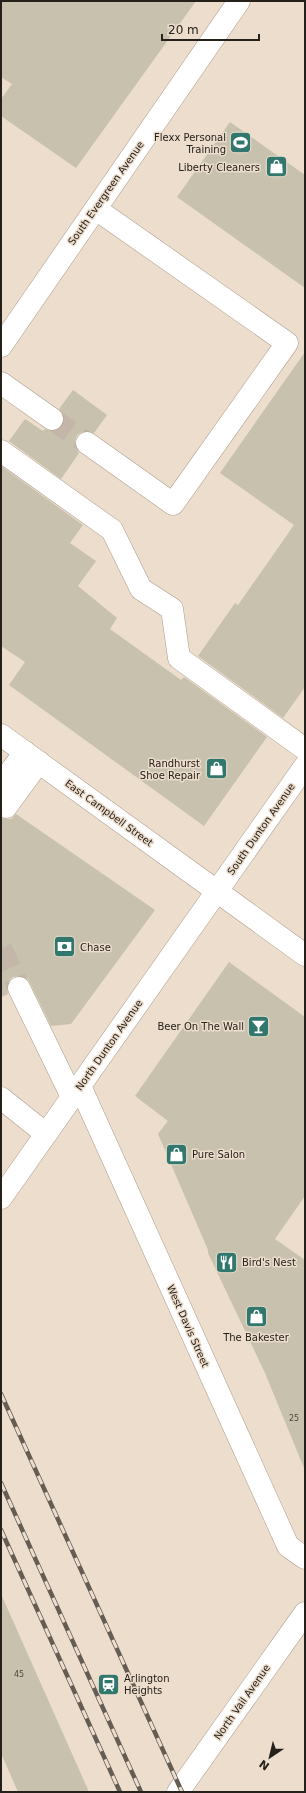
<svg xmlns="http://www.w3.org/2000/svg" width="306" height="1793" font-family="'DejaVu Sans',sans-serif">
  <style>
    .building { fill: #c7c1ae }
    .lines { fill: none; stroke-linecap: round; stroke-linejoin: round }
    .minor-tunnel { stroke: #c4b7a9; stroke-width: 22; stroke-dasharray: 22 11; stroke-linecap: butt }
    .minor-casing { stroke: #ab9d8e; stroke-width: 23 }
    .minor { stroke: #fff; stroke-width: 22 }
    .rail-casing { stroke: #655c53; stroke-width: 4.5 }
    .rail { stroke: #ecddcd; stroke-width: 3; stroke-dasharray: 9; stroke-linecap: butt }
    .labels { text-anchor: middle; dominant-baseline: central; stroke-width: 3; stroke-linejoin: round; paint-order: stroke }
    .number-label { font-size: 8px; fill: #4e483f }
    .poi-label { font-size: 10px; fill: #25201a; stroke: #ecddcd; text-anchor: end }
    .street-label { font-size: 10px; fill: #25201a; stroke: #ecddcd }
  </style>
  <rect width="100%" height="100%" fill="#ecddcd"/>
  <g class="building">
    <path d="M 1,1 L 196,1 L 76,168 L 1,116 L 1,99 L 12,84 L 1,77 Z"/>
    <path d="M 230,122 L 305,175 L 305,288 L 177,197 Z"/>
    <path d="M 305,352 L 305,687 L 283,718 L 198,656 L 235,603 L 238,605 L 294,525 L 220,473 Z"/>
    <path d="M 73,390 L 107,415 L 94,433 L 88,431 L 82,432 L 77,435 L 75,442 L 76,448 L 79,453 L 61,479 L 9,441 L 25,419 L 43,431 L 45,429 L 51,431 L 58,430 L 62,426 L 64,420 L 63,414 L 59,409 Z"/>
    <path d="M 1,466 L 83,525 L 70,543 L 96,561 L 78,586 L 117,618 L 110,629 L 181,680 L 184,677 L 267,737 L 204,826 L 9,685 L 25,662 L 1,646 Z"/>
    <path d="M 16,814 L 155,910 L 71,1024 L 51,1026 L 30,983 L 26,977 L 20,976 L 13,977 L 8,981 L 7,987 L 8,994 L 1,997 L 1,818 L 11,819 Z"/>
    <path d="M 229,962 L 305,1017 L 305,1196 L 275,1239 L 305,1260 L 304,1468 L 265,1373 L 208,1253 L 208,1250 L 158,1134 L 168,1121 L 135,1096 Z"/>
    <path d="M 1,1594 L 89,1792 L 18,1792 L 1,1753 Z"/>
  </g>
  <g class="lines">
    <g class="minor-tunnel">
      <path d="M 52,419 L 87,443"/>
      <path d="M 1,948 L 19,988"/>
    </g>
    <defs>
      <g id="minor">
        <path d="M 1,346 L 239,1"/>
        <path d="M 1,383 L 52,419"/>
        <path d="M 87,443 L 173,504 L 287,343 L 96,209"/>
        <path d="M 1,451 L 112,530 L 141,589 L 172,609 L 179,658 L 305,749"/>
        <path d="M 1,735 L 305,955"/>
        <path d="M 1,784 L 25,752"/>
        <path d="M 6,807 L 39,762"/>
        <path d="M 19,988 L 72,1097"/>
        <path d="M 80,1086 L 288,1546 L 305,1558"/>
        <path d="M 1,1098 L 46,1134"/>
        <path d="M 1,1198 L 305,766"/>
        <path d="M 178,1792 L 305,1613"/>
      </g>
    </defs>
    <use href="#minor" class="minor-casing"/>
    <use href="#minor" class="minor"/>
    <defs>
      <g id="rail">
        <path d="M 1,1394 L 182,1792"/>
        <path d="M 1,1483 L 141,1792"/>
        <path d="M 1,1530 L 120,1792"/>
      </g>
    </defs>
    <use href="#rail" class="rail-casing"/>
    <use href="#rail" class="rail"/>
  </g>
  <defs>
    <symbol id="stadium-square" viewBox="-11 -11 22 22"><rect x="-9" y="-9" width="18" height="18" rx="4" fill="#31776e" stroke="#ecddcd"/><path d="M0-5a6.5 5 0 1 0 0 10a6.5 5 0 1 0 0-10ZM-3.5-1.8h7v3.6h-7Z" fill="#fff"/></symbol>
    <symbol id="shop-square" viewBox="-11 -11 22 22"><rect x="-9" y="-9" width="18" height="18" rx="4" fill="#31776e" stroke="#ecddcd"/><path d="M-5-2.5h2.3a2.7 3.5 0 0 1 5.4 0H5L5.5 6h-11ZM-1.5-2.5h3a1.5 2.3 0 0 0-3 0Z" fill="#fff"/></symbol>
    <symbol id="bank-square" viewBox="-11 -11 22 22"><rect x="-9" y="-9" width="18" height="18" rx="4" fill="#31776e" stroke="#ecddcd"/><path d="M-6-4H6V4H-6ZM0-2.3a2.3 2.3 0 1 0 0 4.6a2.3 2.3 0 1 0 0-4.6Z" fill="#fff"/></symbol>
    <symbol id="bar-square" viewBox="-11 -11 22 22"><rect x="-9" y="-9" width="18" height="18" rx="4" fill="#31776e" stroke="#ecddcd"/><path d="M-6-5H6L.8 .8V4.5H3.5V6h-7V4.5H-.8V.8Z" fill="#fff"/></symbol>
    <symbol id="restaurant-square" viewBox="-11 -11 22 22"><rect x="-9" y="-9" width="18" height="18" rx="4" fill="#31776e" stroke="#ecddcd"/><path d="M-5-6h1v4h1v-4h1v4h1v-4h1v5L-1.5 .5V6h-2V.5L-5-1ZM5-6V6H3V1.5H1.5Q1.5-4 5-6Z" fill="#fff"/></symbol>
    <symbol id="station-square" viewBox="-11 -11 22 22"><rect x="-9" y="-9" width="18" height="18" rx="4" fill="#31776e" stroke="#ecddcd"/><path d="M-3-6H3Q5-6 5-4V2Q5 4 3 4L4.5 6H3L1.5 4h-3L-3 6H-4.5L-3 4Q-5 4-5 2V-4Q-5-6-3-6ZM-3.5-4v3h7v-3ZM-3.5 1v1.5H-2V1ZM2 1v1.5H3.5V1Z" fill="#fff"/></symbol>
  </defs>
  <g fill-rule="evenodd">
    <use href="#stadium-square" x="228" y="130" width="25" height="25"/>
    <use href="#shop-square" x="264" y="154" width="25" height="25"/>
    <use href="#shop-square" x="204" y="756" width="25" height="25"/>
    <use href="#bank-square" x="52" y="934" width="25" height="25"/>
    <use href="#bar-square" x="246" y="1014" width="25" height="25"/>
    <use href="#shop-square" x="164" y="1142" width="25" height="25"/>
    <use href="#restaurant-square" x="214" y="1250" width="25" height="25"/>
    <use href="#shop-square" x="244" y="1304" width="25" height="25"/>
    <use href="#station-square" x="96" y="1672" width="25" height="25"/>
  </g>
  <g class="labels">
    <g class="number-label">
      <text x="294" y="1418">25</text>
      <text x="19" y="1674">45</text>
    </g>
    <g class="poi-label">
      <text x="226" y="137">Flexx Personal<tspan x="226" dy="12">Training</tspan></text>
      <text x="260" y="167">Liberty Cleaners</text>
      <text x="200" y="763">Randhurst<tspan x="200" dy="12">Shoe Repair</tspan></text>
      <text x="80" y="947" text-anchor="start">Chase</text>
      <text x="244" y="1026">Beer On The Wall</text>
      <text x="192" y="1154" text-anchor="start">Pure Salon</text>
      <text x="242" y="1262" text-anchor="start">Bird's Nest</text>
      <text x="256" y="1337" text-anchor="middle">The Bakester</text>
      <text x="124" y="1678" text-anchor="start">Arlington<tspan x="124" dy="12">Heights</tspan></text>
    </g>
    <g class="street-label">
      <text transform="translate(106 193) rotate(-55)">South Evergreen Avenue</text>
      <text transform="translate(109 813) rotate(36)">East Campbell Street</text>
      <text transform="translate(261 829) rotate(-55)">South Dunton Avenue</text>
      <text transform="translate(109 1045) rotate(-55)">North Dunton Avenue</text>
      <text transform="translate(188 1326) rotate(66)">West Davis Street</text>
      <text transform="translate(242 1702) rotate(-55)">North Vail Avenue</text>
    </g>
  </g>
  <rect width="306" height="1793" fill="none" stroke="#25201a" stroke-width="4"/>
  <g transform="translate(270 1757) rotate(215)" stroke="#ecddcd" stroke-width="3" paint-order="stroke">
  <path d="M0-3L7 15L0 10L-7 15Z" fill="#25201a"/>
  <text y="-6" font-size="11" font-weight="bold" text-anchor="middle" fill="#25201a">N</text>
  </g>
  <path d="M162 34v6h97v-6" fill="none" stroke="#25201a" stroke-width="2"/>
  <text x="168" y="34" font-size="12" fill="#25201a" stroke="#ecddcd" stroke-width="3" paint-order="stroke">20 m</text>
</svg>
